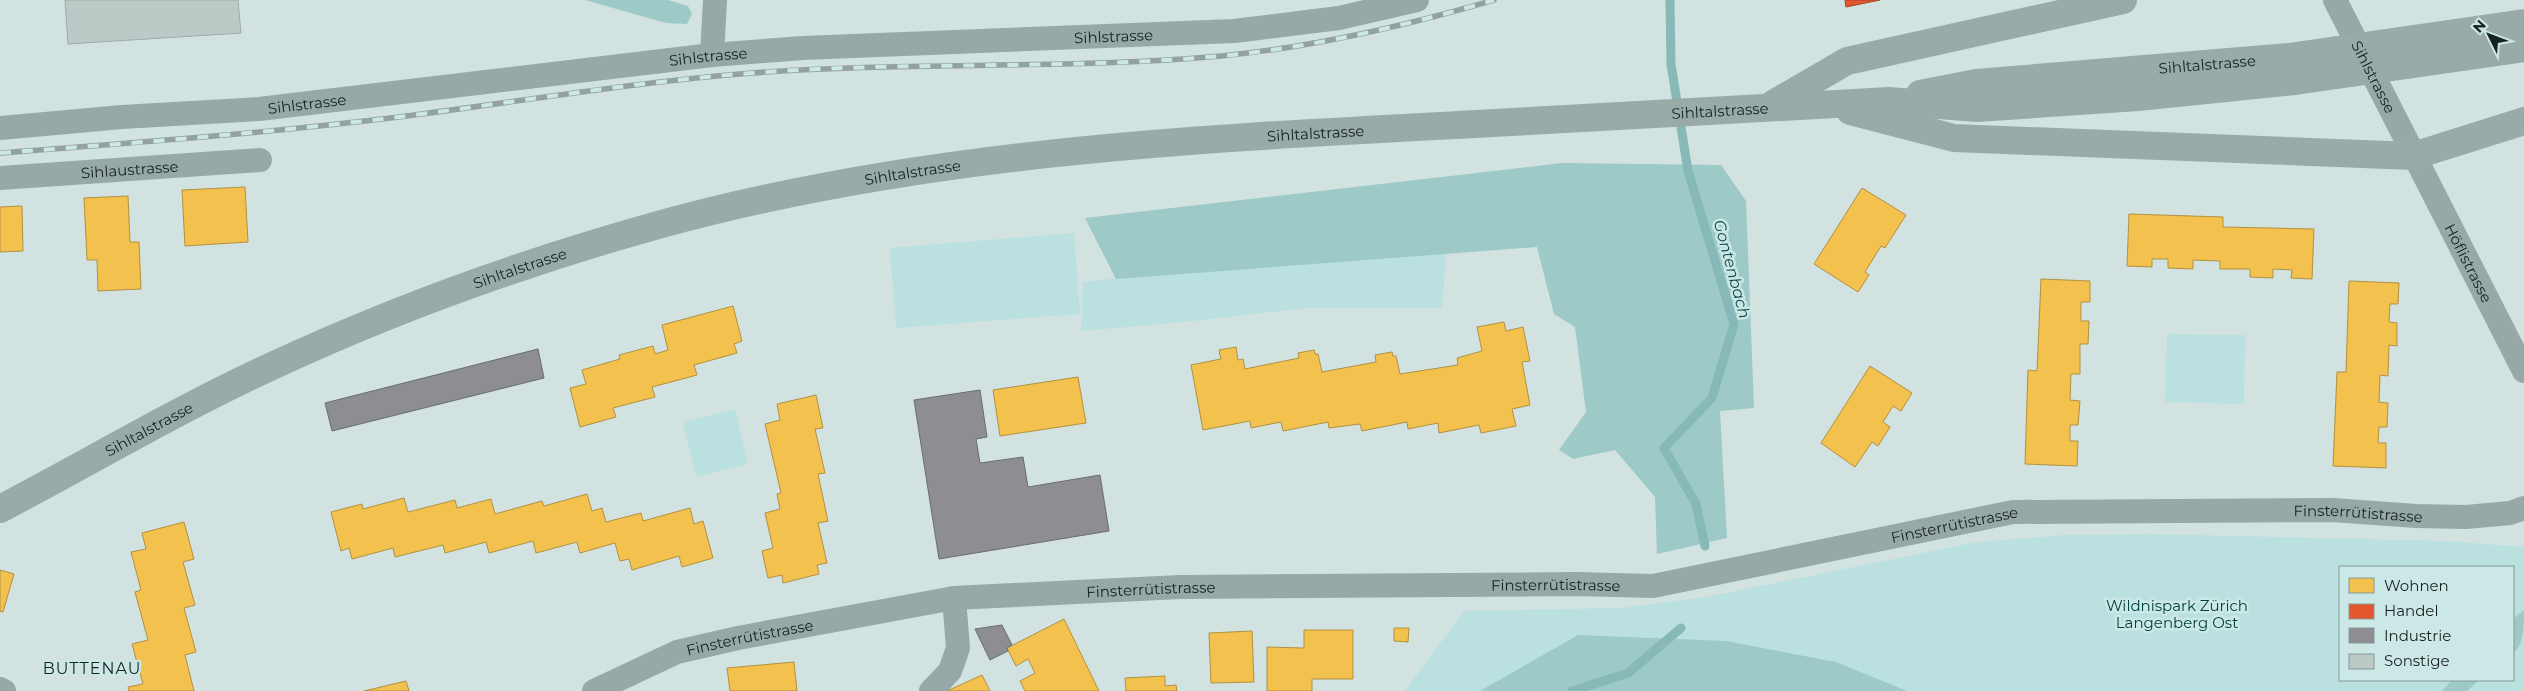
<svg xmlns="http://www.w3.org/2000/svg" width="2524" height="691" font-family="Montserrat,sans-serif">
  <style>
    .green { fill: #bae1df; fill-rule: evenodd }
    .forest { fill: #9dc9c6 }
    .homes { fill: #f2c14e; stroke: #b19141 }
    .shops { fill: #e4572e; stroke: #a7472a }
    .industry { fill: #8d8d92; stroke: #6a6d70 }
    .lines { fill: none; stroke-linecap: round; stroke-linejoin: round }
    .stream { stroke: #86b9b7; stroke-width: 9 }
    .building { fill: #bcc9c7; stroke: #9fabaa }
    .street { stroke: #96a8a7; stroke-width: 24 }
    .primary { stroke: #98aba9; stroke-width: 28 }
    .rail-casing { stroke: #93a2a0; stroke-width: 5.5 }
    .rail { stroke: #cce8e6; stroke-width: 4; stroke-dasharray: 11; stroke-linecap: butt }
    .labels { text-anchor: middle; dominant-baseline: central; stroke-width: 5; stroke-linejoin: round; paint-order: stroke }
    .street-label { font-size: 15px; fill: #182222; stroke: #cce8e6 }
    .park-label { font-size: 15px; fill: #004240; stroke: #cce8e6 }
    .water-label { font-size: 16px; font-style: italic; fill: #0e4c4a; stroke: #cce8e6 }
    .neighbourhood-label { font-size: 16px; letter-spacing: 1px; fill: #182222; stroke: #cce8e6 }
  </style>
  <rect width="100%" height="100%" fill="#d2e2e0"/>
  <g class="green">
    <path d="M 1074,233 L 1080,314 L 896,328 L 890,248 Z"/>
    <path d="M 1447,242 L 1442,308 L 1308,308 L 1185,322 L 1081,331 L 1083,282 Z"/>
    <path d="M 2167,334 L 2245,335 L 2244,404 L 2165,402 Z"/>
    <path d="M 735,409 L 748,464 L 696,477 L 683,422 Z"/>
    <path d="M 2150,534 L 2445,541 L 2524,547 L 2524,691 L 1405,691 L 1464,611 L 1622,608 L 1706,597 L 1977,542 L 2065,535 ZM 2340,567 L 2513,567 L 2513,680 L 2340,680 Z"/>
  </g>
  <g class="forest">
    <path d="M 585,0 L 668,0 L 688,6 L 692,14 L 687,24 L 666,23 Z"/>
    <path d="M 1562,163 L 1721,165 L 1746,201 L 1754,408 L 1720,411 L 1727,538 L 1657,554 L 1655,497 L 1615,450 L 1573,459 L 1559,450 L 1586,412 L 1575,327 L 1554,314 L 1537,247 L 1116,279 L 1085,218 Z"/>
    <path d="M 2524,610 C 2524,627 2524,643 2513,654 L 2513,619 Z"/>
    <path d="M 1578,635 L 1726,641 L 1836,662 L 1907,691 L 1480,691 Z"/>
    <path d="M 2452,680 L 2479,680 L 2467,691 L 2442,691 Z"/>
  </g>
  <g class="homes">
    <path d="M 245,187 L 248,242 L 185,246 L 182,190 Z"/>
    <path d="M 1862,188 L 1906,215 L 1885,248 L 1881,246 L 1865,272 L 1869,275 L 1858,292 L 1814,264 Z"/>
    <path d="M 128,196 L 130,242 L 139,242 L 141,289 L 98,291 L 97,260 L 87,260 L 84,198 Z"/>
    <path d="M 22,206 L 23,251 L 0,252 L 0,207 Z"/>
    <path d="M 2129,214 L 2223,217 L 2223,227 L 2314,229 L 2312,279 L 2291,278 L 2292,270 L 2273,269 L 2273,278 L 2250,277 L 2250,269 L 2220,269 L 2220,261 L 2193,260 L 2193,269 L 2168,268 L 2168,259 L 2152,259 L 2152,267 L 2127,266 Z"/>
    <path d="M 2041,279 L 2090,281 L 2090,302 L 2081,302 L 2081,321 L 2089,321 L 2088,344 L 2080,344 L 2080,374 L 2071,374 L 2070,400 L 2080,401 L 2078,425 L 2070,425 L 2070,441 L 2078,441 L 2077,466 L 2025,464 L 2028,370 L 2037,371 Z"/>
    <path d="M 2349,281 L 2399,283 L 2398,304 L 2390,304 L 2389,322 L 2397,323 L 2397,346 L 2389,345 L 2388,376 L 2380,375 L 2379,402 L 2388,403 L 2387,427 L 2379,427 L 2378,443 L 2386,443 L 2386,468 L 2333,466 L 2337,372 L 2346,372 Z"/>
    <path d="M 733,306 L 742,341 L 734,344 L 737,353 L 694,365 L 697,375 L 652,387 L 655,397 L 613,408 L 616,417 L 580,427 L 570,388 L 586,384 L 582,370 L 620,359 L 619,355 L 653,346 L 655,354 L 668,350 L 662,325 Z"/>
    <path d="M 1504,322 L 1506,331 L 1523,327 L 1530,361 L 1522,362 L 1530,405 L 1512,409 L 1516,426 L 1481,433 L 1479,425 L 1439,433 L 1438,423 L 1408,429 L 1407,422 L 1362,431 L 1360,424 L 1329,428 L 1328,422 L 1283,431 L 1281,422 L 1251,428 L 1250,421 L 1203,430 L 1191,365 L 1221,359 L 1219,350 L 1236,347 L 1238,360 L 1243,359 L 1245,369 L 1299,358 L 1298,353 L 1314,350 L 1315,354 L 1318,354 L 1322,372 L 1376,362 L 1375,355 L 1392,352 L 1393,356 L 1396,356 L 1400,374 L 1458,365 L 1457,358 L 1482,351 L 1477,327 Z"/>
    <path d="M 1870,366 L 1912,393 L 1901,411 L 1893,406 L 1883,422 L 1890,427 L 1878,446 L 1872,442 L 1855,467 L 1821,443 Z"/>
    <path d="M 1078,377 L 1086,423 L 1000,436 L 993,390 Z"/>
    <path d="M 816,395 L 823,428 L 815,429 L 825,473 L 818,474 L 828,521 L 818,523 L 827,563 L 817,565 L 819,574 L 783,583 L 782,575 L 768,578 L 762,551 L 773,548 L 765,513 L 780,509 L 777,494 L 781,493 L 765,424 L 780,420 L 777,404 Z"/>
    <path d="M 587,494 L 592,511 L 602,508 L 606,522 L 641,513 L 643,521 L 690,508 L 694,524 L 703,521 L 713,558 L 682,567 L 679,556 L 632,570 L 629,559 L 620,561 L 615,543 L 580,553 L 577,542 L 536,553 L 533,541 L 489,553 L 486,542 L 445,553 L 443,545 L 395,557 L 393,548 L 352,559 L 349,548 L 341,551 L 331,512 L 362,504 L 363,509 L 404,498 L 408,512 L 455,500 L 457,508 L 491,499 L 495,514 L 542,501 L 544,506 Z"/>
    <path d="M 184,522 L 194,559 L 183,562 L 195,605 L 184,608 L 196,652 L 185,655 L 194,691 L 129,691 L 128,687 L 143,684 L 132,644 L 148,640 L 135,592 L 141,590 L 131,552 L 146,549 L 142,533 Z"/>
    <path d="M 0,570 L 14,574 L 3,612 L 0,611 Z"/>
    <path d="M 1064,619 L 1099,691 L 1025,691 L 1020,681 L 1035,673 L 1028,659 L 1016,666 L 1007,648 Z"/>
    <path d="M 1394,628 L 1409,628 L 1408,642 L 1394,641 Z"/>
    <path d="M 1304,630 L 1353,630 L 1353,679 L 1312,679 L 1312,691 L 1267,691 L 1267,647 L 1304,648 Z"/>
    <path d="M 1252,631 L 1254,682 L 1211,683 L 1209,633 Z"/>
    <path d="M 794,662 L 797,691 L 730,691 L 727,668 Z"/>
    <path d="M 982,675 L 990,691 L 947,691 Z"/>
    <path d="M 1165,676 L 1165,686 L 1176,685 L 1177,691 L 1126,691 L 1125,678 Z"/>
    <path d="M 406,681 L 409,691 L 364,691 Z"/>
  </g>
  <path class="shops" d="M 1845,0 L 1880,0 L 1846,7 Z"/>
  <g class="industry">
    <path d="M 538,349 L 544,378 L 332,431 L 325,403 Z"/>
    <path d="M 980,390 L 987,437 L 976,439 L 980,463 L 1023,457 L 1028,487 L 1100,475 L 1109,531 L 939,559 L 914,400 Z"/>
    <path d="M 1002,625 L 1012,645 L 1007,648 L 1008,651 L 990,660 L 975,629 Z"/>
  </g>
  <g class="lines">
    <g class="stream">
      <path d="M 1670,0 L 1671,64 L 1688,171 L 1734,324 L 1712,398 L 1664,448 L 1696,504 L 1705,546"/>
      <path d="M 1572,691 L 1628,673 L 1681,628"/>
    </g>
  </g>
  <path class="building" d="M 65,0 L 238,0 L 241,33 L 68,44 Z"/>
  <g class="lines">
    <g class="street">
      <path id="s1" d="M 2335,0 L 2524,371"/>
      <path d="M 712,55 L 715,0"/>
      <path id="s2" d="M 0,128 L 122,117 L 259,109 L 712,55 L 803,48 L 1234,31 L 1339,18 L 1417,0"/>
      <path id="s3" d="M 0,178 L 260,160"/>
      <path d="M 0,689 L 4,691"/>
      <path id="s4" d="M 594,691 L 677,652 L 738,638 L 954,598 L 1180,587 L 1576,584 L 1653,586 L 2013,512 L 2333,510 L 2416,516 L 2466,517 L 2510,513 L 2524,508"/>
      <path d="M 931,691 L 950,671 L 958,648 L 954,598"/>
    </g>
    <g class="primary">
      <path id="s5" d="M 1920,94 L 1976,83 L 2289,57 L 2524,23"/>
      <path d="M 1773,104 L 1847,61 L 2123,0"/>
      <path d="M 1850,111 L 1954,138 L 2413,156 L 2524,121"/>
      <path id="s6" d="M 0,509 C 90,462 177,410 270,367 C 394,309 525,262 658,225 C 918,153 1189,139 1457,125 C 1601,118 1745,108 1889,101 L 1977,108 L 2138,97 L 2295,81 L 2524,48"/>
    </g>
    <defs>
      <path id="rail" d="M 0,153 C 133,143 267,133 399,117 C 517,102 634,82 752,73 C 908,61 1065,70 1221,56 C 1314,47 1405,26 1494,0"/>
    </defs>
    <use href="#rail" class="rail-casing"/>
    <use href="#rail" class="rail"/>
  </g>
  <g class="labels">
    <g class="street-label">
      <text stroke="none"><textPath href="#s2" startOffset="1118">Sihlstrasse</textPath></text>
      <text stroke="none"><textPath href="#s2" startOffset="712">Sihlstrasse</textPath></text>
      <text stroke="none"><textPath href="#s5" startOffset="289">Sihltalstrasse</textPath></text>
      <text stroke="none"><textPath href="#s1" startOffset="86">Sihlstrasse</textPath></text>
      <text stroke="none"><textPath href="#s2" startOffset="308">Sihlstrasse</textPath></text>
      <text stroke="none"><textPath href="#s6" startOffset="1789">Sihltalstrasse</textPath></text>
      <text stroke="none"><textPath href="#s6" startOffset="1384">Sihltalstrasse</textPath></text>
      <text stroke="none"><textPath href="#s3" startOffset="130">Sihlaustrasse</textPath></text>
      <text stroke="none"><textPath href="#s6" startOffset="979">Sihltalstrasse</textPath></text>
      <text stroke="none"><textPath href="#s1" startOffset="295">Höflistrasse</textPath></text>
      <text stroke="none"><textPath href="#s6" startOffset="574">Sihltalstrasse</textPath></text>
      <text stroke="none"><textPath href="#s6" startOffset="169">Sihltalstrasse</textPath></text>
      <text stroke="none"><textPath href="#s4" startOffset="1786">Finsterrütistrasse</textPath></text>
      <text stroke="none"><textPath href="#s4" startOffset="1381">Finsterrütistrasse</textPath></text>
      <text stroke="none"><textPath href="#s4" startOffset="976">Finsterrütistrasse</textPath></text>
      <text stroke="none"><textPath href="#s4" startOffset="571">Finsterrütistrasse</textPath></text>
      <text stroke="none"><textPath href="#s4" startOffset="166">Finsterrütistrasse</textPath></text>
    </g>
    <g class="park-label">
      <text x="2177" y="605">Wildnispark Zürich<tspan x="2177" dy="17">Langenberg Ost</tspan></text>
    </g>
    <g class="water-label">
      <text transform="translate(1732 269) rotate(75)">Gontenbach</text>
    </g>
    <g class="neighbourhood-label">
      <text x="92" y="668">BUTTENAU</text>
    </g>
  </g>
  <rect x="2339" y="566" width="175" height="115" fill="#cce8e6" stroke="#849998"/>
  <rect x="2349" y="578" width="25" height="15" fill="#f2c14e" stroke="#849998"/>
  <text x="2384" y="591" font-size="15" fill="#182222">Wohnen</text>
  <rect x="2349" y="604" width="25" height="15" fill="#e4572e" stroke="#849998"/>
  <text x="2384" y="616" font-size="15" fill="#182222">Handel</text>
  <rect x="2349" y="628" width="25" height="15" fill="#8d8d92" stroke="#849998"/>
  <text x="2384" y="641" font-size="15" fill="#182222">Industrie</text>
  <rect x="2349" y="654" width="25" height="15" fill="#bcc9c7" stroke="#849998"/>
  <text x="2384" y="666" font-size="15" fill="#182222">Sonstige</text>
  <g transform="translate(2489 35) rotate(312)" stroke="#cce8e6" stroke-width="4" paint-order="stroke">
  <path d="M0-4L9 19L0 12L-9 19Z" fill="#182222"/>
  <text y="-8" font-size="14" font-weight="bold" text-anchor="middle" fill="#182222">N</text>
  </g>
</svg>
